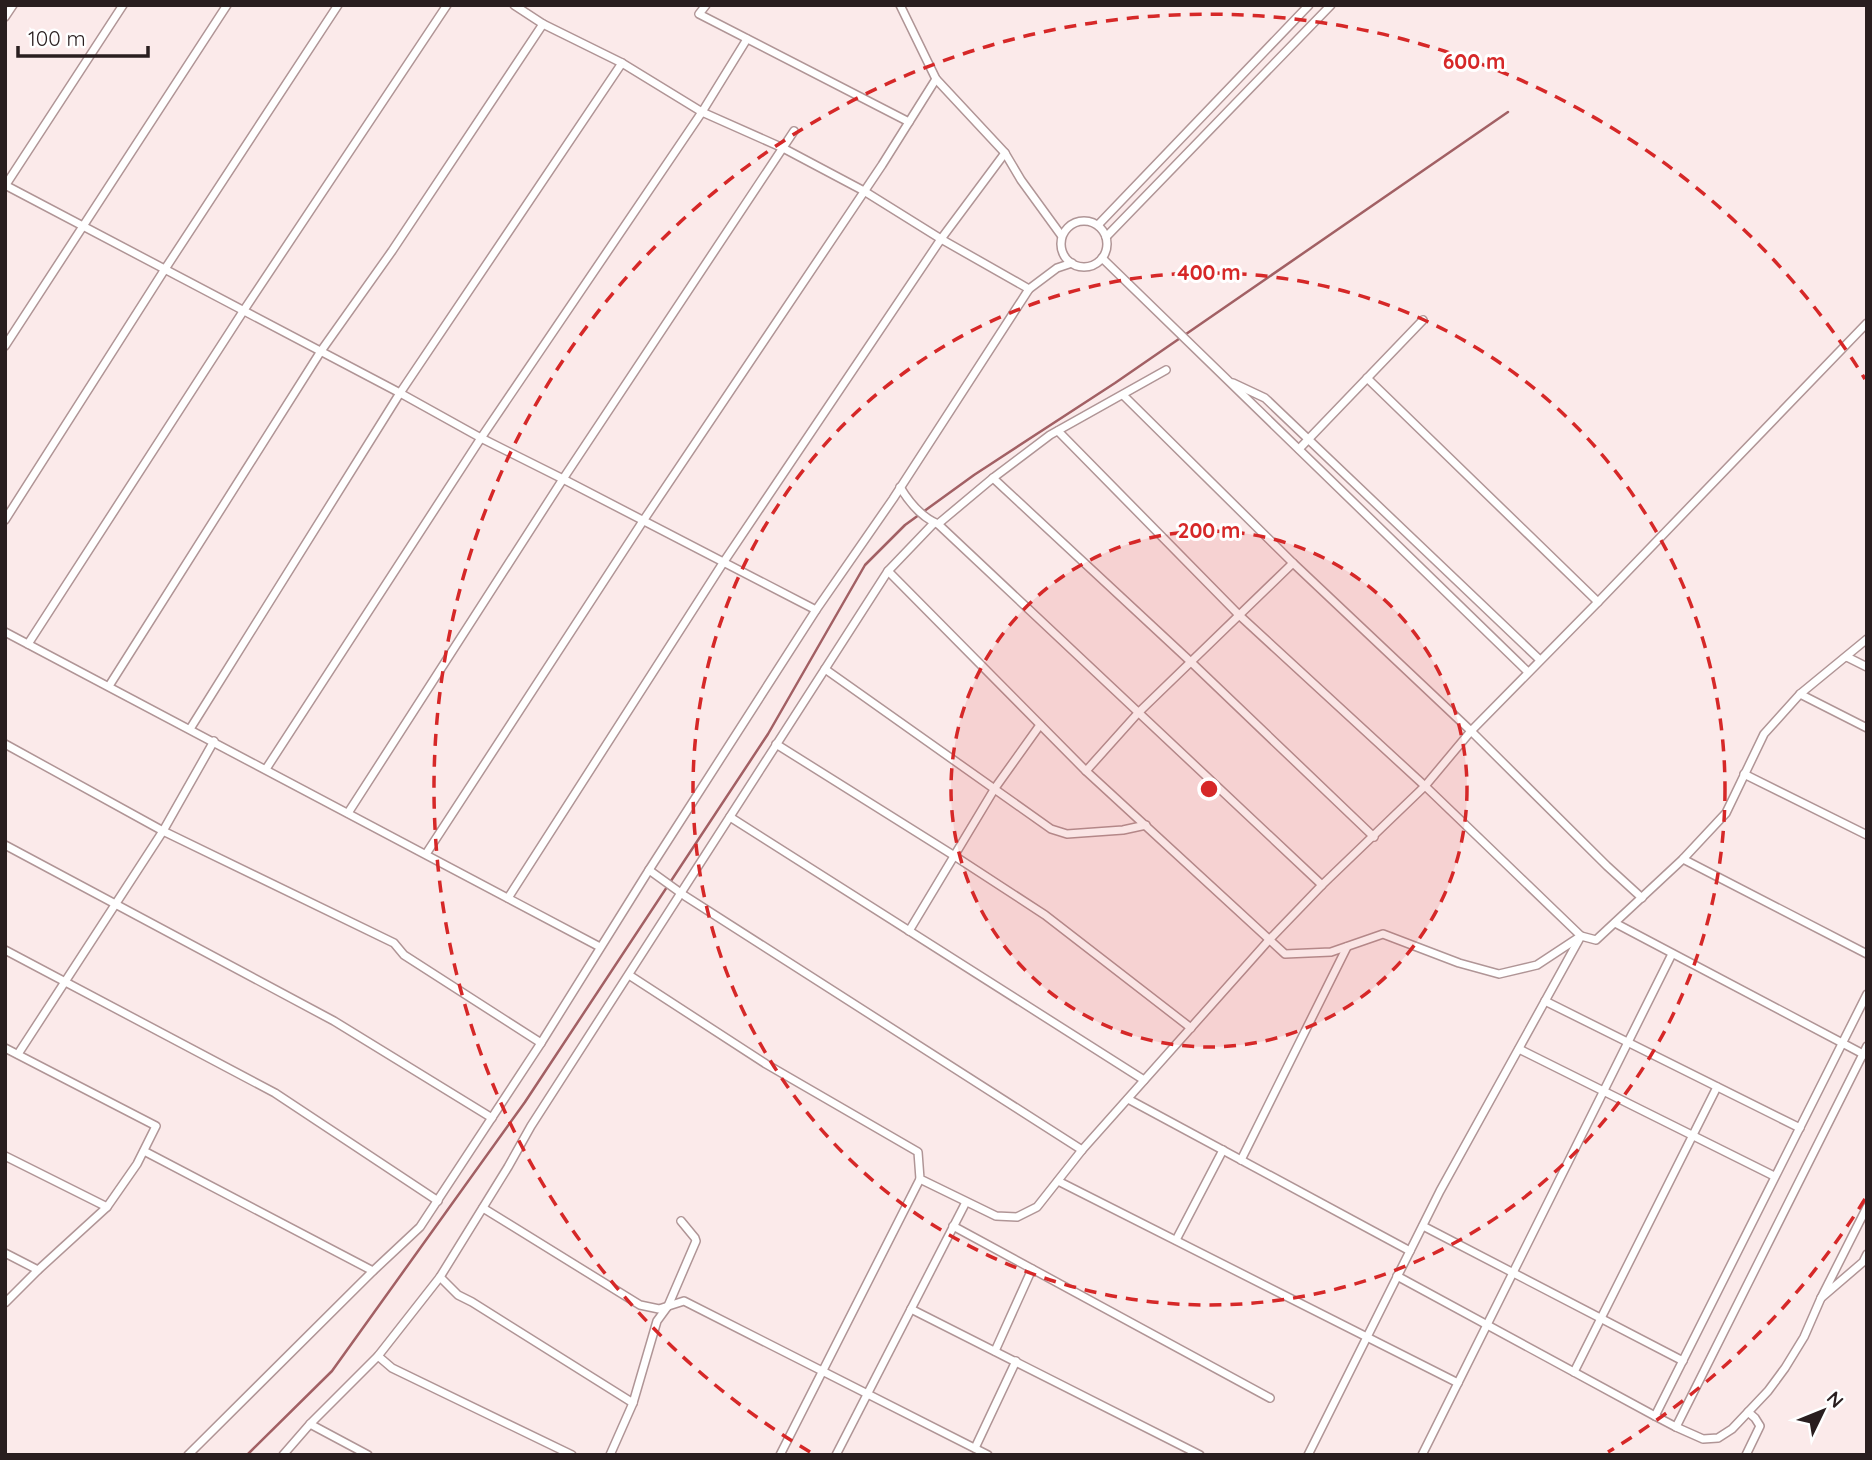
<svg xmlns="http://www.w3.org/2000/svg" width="1872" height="1460" font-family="Quicksand,sans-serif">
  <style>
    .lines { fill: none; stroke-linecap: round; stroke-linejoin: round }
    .stream { stroke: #a26064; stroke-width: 2.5 }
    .minor-casing { stroke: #b09596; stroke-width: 10 }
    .minor { stroke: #fff; stroke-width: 7 }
    .ring { fill: none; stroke: #d62828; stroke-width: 3.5; stroke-dasharray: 12 9 }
    .centre { fill: #d62828; stroke: #fff; stroke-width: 3.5 }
    .ring-label { font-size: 21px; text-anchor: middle; font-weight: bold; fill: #d62828; stroke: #fff; stroke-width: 6; stroke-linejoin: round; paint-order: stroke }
  </style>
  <rect width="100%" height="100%" fill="#fbeaea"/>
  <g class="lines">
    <path class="stream" d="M 247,1455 L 332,1371 L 525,1102 L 768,734 L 865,565 L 905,525 L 974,475 L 1115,383 L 1508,112"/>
    <defs>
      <g id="minor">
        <path d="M 514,5 L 543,24 L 622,63 L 702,112 L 783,148 L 864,191 L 941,239 L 1029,289"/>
        <path d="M 706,5 L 699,14 L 909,122"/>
        <path d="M 900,5 L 936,79 L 1005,153 L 1021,180 L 1061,235"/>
        <path d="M 5,17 L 13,5"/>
        <path d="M 5,185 L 400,393 L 481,438 L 563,479 L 816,610"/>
        <path d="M 5,186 L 123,5"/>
        <circle cx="1084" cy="244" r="23"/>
        <path d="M 1098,225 L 1309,5"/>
        <path d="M 1106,237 L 1331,5"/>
        <path d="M 1102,258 L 1528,672"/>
        <path d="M 5,346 L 227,5"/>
        <path d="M 1367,378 L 1598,602"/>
        <path d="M 1233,383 L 1265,398 L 1540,660"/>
        <path d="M 1123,395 L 1293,563 L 1471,731 L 1607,866 L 1642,898"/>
        <path d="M 1058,431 L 1239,615 L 1425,786 L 1581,936 L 1440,1191 L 1308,1455"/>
        <path d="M 1299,449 L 1423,320"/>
        <path d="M 993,478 L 1191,662 L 1374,837"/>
        <path d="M 900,487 C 909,502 921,517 938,524 L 1322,885"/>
        <path d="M 5,520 L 165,269 L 338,5"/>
        <path d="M 938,524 L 993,478 L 1050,435 L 1166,370"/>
        <path d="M 888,571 L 1086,771 L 1285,954 L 1331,952 L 1383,934 L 1459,963 L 1499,974 L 1537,965 L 1581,936 L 1596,940 L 1683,859 L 1726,813 L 1764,734 L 1800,694 L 1867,639"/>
        <path d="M 5,632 L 600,947"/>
        <path d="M 28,644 L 244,310 L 447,5"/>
        <path d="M 1847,657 L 1867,667"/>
        <path d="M 825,669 L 1051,829 L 1067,834 L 1123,830 L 1146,825"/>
        <path d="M 109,686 L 321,351 L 392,251 L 543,24"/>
        <path d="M 1800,694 L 1867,728"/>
        <path d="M 190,729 L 400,393 L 622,63"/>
        <path d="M 5,744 L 163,831 L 394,943 L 404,955 L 541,1043"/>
        <path d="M 776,744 L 953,855 L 1045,915 L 1191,1028"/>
        <path d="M 266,769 L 481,438 L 702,112 L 747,39"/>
        <path d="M 1086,771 L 1138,713 L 1293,563"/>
        <path d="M 1744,774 L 1867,835"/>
        <path d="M 348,813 L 563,479 L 794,131"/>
        <path d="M 730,817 L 1144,1080"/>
        <path d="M 5,845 L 334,1021 L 492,1118"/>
        <path d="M 426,854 L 643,521 L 882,165 L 936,79"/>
        <path d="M 1683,859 L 1867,954"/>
        <path d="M 649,870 L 685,896 L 1082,1150"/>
        <path d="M 508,898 L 723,563 L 941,239 L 1005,153"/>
        <path d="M 1615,923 L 1865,1055"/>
        <path d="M 909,931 L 995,788 L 1040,725"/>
        <path d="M 5,950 L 275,1093 L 438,1201"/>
        <path d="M 629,975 L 766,1064 L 918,1152 L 920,1179 L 996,1216 L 1017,1217 L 1037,1207 L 1082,1150 L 1269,940 L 1322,885 L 1425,786 L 1471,731 L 1598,602 L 1867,323"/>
        <path d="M 1867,994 L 1655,1416 L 1676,1427 L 1867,1046"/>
        <path d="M 1545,1001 L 1800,1128"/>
        <path d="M 5,1048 L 156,1126 L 137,1164 L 107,1207 L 38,1270 L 5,1303"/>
        <path d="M 1519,1049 L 1774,1176"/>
        <path d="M 18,1054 L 163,831 L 214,741"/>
        <path d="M 1128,1099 L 1410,1251"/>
        <path d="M 144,1151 L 373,1271"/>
        <path d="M 5,1156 L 107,1207"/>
        <path d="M 1241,1160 L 1347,947"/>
        <path d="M 1058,1181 L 1458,1383"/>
        <path d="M 1867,1207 L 1821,1298 L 1863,1262 L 1867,1254"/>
        <path d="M 483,1208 L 640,1305 L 659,1309 L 684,1301 L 988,1455"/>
        <path d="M 953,1226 L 1270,1398"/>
        <path d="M 1423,1226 L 1683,1361"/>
        <path d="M 1176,1240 L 1223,1150"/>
        <path d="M 5,1253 L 38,1270"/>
        <path d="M 1397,1276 L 1655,1416"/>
        <path d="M 440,1277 L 458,1295 L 472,1302 L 633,1403"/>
        <path d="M 911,1309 L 1200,1455"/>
        <path d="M 995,1351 L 1032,1269"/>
        <path d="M 378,1356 L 392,1368 L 572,1455"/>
        <path d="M 1574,1372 L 1717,1087"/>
        <path d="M 310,1424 L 368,1455"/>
        <path d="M 1676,1427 L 1703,1439 L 1718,1438 L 1732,1429 L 1768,1391 L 1785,1368 L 1804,1337 L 1821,1298"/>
        <path d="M 975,1448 L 1016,1361"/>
        <path d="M 188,1455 L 373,1271 L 420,1227 L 541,1043 L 649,870 L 816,610 L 893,499 L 1029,289 L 1057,268 L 1072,263"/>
        <path d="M 283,1455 L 310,1424 L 378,1356 L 440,1277 L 508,1167 L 531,1126 L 888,571 L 934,523"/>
        <path d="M 610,1455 L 633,1403 L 657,1321 L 668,1306 L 696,1241 L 695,1238 L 681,1221"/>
        <path d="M 780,1455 L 920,1179"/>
        <path d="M 836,1455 L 966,1202"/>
        <path d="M 1422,1455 L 1672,954"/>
        <path d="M 1746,1455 L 1760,1426 L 1755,1418 L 1748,1412"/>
      </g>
    </defs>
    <use href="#minor" class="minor-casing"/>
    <use href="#minor" class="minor"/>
  </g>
  <circle cx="1209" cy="789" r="258" fill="#d62828" fill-opacity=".12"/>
  <g class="ring">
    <circle cx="1209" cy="789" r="258"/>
    <circle cx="1209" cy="789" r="516"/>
    <path d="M1865 1199A774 774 0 0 1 1608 1452M810 1452A774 774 0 1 1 1865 379"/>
  </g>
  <circle cx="1209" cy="789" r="10" class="centre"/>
  <g class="ring-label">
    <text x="1474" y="69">600 m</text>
    <text x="1209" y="280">400 m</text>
    <text x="1209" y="538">200 m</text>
  </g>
  <rect width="1872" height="1460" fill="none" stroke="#291e1f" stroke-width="14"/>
  <g transform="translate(1823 1411) rotate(47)" stroke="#ffffff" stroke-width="5" paint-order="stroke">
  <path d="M0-5L12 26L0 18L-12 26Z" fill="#291e1f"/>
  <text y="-10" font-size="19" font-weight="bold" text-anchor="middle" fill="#291e1f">N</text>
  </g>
  <path d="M18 46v10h130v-10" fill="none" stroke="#291e1f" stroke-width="3.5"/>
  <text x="28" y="46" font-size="21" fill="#291e1f" stroke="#ffffff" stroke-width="5" paint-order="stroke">100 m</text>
</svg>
